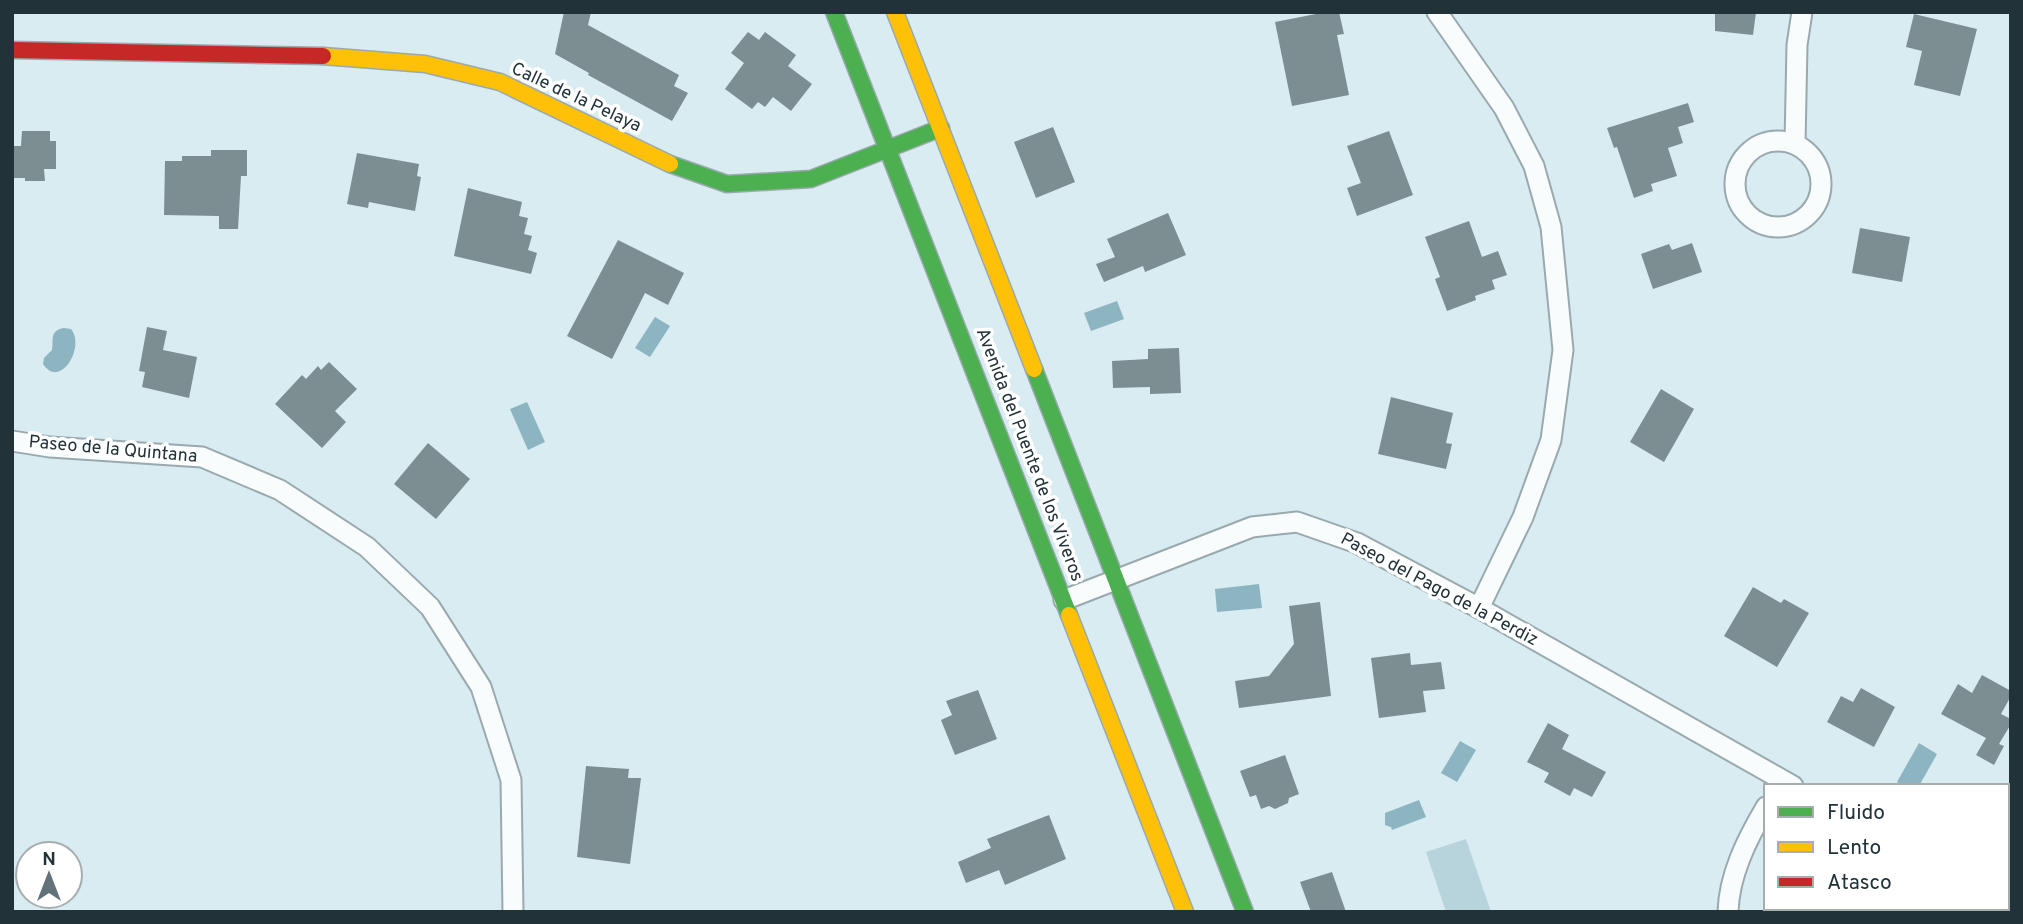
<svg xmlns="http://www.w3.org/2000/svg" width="2023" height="924" font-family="Overpass,sans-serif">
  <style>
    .green { fill: #b7d3dc }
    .water { fill: #8cb4c1 }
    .building { fill: #7d8e93 }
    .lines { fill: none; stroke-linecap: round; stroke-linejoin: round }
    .street-casing { stroke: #99a9ae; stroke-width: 23 }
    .fast-casing { stroke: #99a9ae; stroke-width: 19 }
    .slow-casing { stroke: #99a9ae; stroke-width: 19 }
    .jam-casing { stroke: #99a9ae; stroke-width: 19 }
    .street { stroke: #f9fcfd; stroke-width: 19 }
    .fast { stroke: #4caf50; stroke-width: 16 }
    .slow { stroke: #ffc107; stroke-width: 16 }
    .jam { stroke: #c62828; stroke-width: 16 }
    .labels { text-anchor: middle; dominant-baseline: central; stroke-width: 7; stroke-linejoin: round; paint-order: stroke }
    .street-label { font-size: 18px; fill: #213238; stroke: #fff }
  </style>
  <rect width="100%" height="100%" fill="#d8ecf2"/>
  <path class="green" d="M 1466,839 L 1491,912 L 1446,912 L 1426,852 Z"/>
  <g class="water">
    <path d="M 1117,301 L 1124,319 L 1091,331 L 1084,313 Z"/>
    <path d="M 655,317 L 670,326 L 650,357 L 635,348 Z"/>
    <path d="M 64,328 L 71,329 C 86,347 60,390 43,364 L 44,358 L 52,350 C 54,339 49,331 64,328 Z"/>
    <path d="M 527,402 L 545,442 L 528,450 L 510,409 Z"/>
    <path d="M 1259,584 L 1262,608 L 1217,612 L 1215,589 Z"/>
    <path d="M 1460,741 L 1476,750 L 1457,782 L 1441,773 Z"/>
    <path d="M 1919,743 L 1937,754 L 1919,786 L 1904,786 L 1897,782 Z"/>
    <path d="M 1419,800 L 1426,817 L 1392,830 L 1391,827 L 1385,825 L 1385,813 Z"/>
  </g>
  <g class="building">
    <path d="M 564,12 L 591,12 L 588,25 L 679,75 L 674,86 L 688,93 L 672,121 L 588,75 L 589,73 L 555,54 Z"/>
    <path d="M 1326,12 L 1339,12 L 1344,34 L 1337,35 L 1349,95 L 1292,106 L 1275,22 Z"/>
    <path d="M 1715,12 L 1756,12 L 1753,35 L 1715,31 Z"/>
    <path d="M 1914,14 L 1977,29 L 1960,96 L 1914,85 L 1922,51 L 1906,47 Z"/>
    <path d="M 748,32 L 759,40 L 765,32 L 796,55 L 788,66 L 812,84 L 791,111 L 773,97 L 765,107 L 758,102 L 752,109 L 725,89 L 744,63 L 731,53 Z"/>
    <path d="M 1688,103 L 1694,122 L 1678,127 L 1683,143 L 1668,148 L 1677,176 L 1651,184 L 1653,191 L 1634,198 L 1617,147 L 1614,148 L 1607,128 Z"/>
    <path d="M 1053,127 L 1075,182 L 1036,198 L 1014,142 Z"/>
    <path d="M 22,131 L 50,131 L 50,141 L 56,141 L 56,169 L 44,169 L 45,181 L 25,181 L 25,178 L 12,178 L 12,146 L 21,146 Z"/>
    <path d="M 1389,131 L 1413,195 L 1357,216 L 1347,188 L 1361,183 L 1347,146 Z"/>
    <path d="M 211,150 L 247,150 L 247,176 L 241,176 L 238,229 L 219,229 L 219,216 L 164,215 L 165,161 L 182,161 L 182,156 L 211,156 Z"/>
    <path d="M 357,153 L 419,164 L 417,176 L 421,177 L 415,211 L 369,202 L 368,208 L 347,204 Z"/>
    <path d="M 468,188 L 522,202 L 519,216 L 528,218 L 524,234 L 532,236 L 528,250 L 537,253 L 531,274 L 454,256 Z"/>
    <path d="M 1168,213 L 1186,255 L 1145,272 L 1143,266 L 1104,282 L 1096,264 L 1115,257 L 1107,239 Z"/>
    <path d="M 1469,221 L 1482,257 L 1498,251 L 1507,275 L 1492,280 L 1495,289 L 1475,296 L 1476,300 L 1447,311 L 1435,279 L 1440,277 L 1425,237 Z"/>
    <path d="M 1860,228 L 1910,237 L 1902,282 L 1852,273 Z"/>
    <path d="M 618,240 L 684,273 L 668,305 L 645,293 L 612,359 L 567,336 Z"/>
    <path d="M 1692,243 L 1702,272 L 1653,289 L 1641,254 L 1669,244 L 1672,250 Z"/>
    <path d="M 147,327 L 167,331 L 163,350 L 197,357 L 189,398 L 142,387 L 145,372 L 139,371 Z"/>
    <path d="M 1179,348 L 1181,393 L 1150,394 L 1150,387 L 1113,388 L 1112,361 L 1148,359 L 1148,349 Z"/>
    <path d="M 329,362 L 357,389 L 335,411 L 346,422 L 322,448 L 275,404 L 302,375 L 306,379 L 318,366 L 321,370 Z"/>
    <path d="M 1661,389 L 1694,409 L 1664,462 L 1630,442 Z"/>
    <path d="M 1391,397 L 1453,413 L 1446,443 L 1452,444 L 1446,469 L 1378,454 Z"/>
    <path d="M 428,443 L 470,479 L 436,519 L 394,484 Z"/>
    <path d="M 1753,587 L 1781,603 L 1784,599 L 1809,613 L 1777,667 L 1724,636 Z"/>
    <path d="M 1320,602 L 1331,696 L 1239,708 L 1235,681 L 1269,676 L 1294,644 L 1289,606 Z"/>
    <path d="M 1410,653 L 1411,665 L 1441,662 L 1445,689 L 1423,691 L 1426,712 L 1379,718 L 1371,658 Z"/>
    <path d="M 1982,675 L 2011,691 L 2011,696 L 2001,714 L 2011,719 L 2011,724 L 1999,744 L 2004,746 L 1994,765 L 1976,755 L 1986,738 L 1941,714 L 1958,684 L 1972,693 Z"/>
    <path d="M 1861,688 L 1895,707 L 1874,747 L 1827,722 L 1841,696 L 1853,702 Z"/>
    <path d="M 978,690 L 997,739 L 955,755 L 941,720 L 952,715 L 946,701 Z"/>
    <path d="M 1548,723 L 1569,735 L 1562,749 L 1606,772 L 1592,797 L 1574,788 L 1570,796 L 1544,782 L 1549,773 L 1527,762 Z"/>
    <path d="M 1285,755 L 1299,794 L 1289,798 L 1288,803 L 1275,809 L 1269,806 L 1261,809 L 1256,795 L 1250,797 L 1240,771 Z"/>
    <path d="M 586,766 L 629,769 L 628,778 L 641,778 L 630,864 L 577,857 Z"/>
    <path d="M 1049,815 L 1066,859 L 1005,885 L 999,870 L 966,883 L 958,862 L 991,848 L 987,839 Z"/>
    <path d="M 1332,872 L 1346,912 L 1311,912 L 1300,882 Z"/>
  </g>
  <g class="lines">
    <defs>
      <g id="street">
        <path d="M 1437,12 L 1504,108 L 1534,166 L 1551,227 L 1563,350 L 1551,440 L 1523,517 L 1479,608"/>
        <circle cx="1778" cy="184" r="43"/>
        <path d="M 1795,144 L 1797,45 L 1802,12"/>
        <path d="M 12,441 L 50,447 L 202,457 L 280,490 L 367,547 L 430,607 L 481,687 L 511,780 L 513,912"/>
        <path d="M 1064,600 L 1252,527 L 1297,522 L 1357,543 L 1479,608 L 1793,786"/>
        <path d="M 2007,903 L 2011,905"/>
        <path d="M 1728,912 C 1729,875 1747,839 1766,807"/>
      </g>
      <g id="fast">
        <path d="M 834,12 L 1069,615"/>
        <path d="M 670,164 L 727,184 L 811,179 L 941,128"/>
        <path d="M 1034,369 L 1245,912"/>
      </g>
      <g id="slow">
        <path d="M 895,12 L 1034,369"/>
        <path d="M 323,56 L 425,64 L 500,82 L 670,164"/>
        <path d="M 1069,615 L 1185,912"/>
      </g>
      <path id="jam" d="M 12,50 L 323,56"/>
    </defs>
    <use href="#street" class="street-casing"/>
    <use href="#fast" class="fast-casing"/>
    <use href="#slow" class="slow-casing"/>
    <use href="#jam" class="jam-casing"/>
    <use href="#street" class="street"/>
    <use href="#fast" class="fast"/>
    <use href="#slow" class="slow"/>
    <use href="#jam" class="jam"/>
  </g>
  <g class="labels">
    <g class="street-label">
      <text transform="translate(576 98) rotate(25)">Calle de la Pelaya</text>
      <text transform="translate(113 450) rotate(5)">Paseo de la Quintana</text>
      <text transform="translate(1029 455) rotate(69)">Avenida del Puente de los Viveros</text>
      <text transform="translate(1439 590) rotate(28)">Paseo del Pago de la Perdiz</text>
    </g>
  </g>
  <rect width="2023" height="924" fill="none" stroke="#213238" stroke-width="28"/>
  <rect x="1764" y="784" width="245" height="126" fill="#ffffff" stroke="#a6adaf" stroke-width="2"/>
  <rect x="1778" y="807" width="35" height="10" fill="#4caf50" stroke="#a6adaf" stroke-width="2"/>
  <text x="1827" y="819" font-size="21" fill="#213238">Fluido</text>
  <rect x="1778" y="842" width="35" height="10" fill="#ffc107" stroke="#a6adaf" stroke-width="2"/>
  <text x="1827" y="854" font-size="21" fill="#213238">Lento</text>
  <rect x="1778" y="877" width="35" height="10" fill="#c62828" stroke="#a6adaf" stroke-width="2"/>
  <text x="1827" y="889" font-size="21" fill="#213238">Atasco</text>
  <g transform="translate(49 875)"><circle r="33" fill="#ffffff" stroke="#a6adaf" stroke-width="2"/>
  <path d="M0-5L12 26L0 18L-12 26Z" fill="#617379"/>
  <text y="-10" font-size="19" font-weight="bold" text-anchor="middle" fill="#213238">N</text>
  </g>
</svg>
